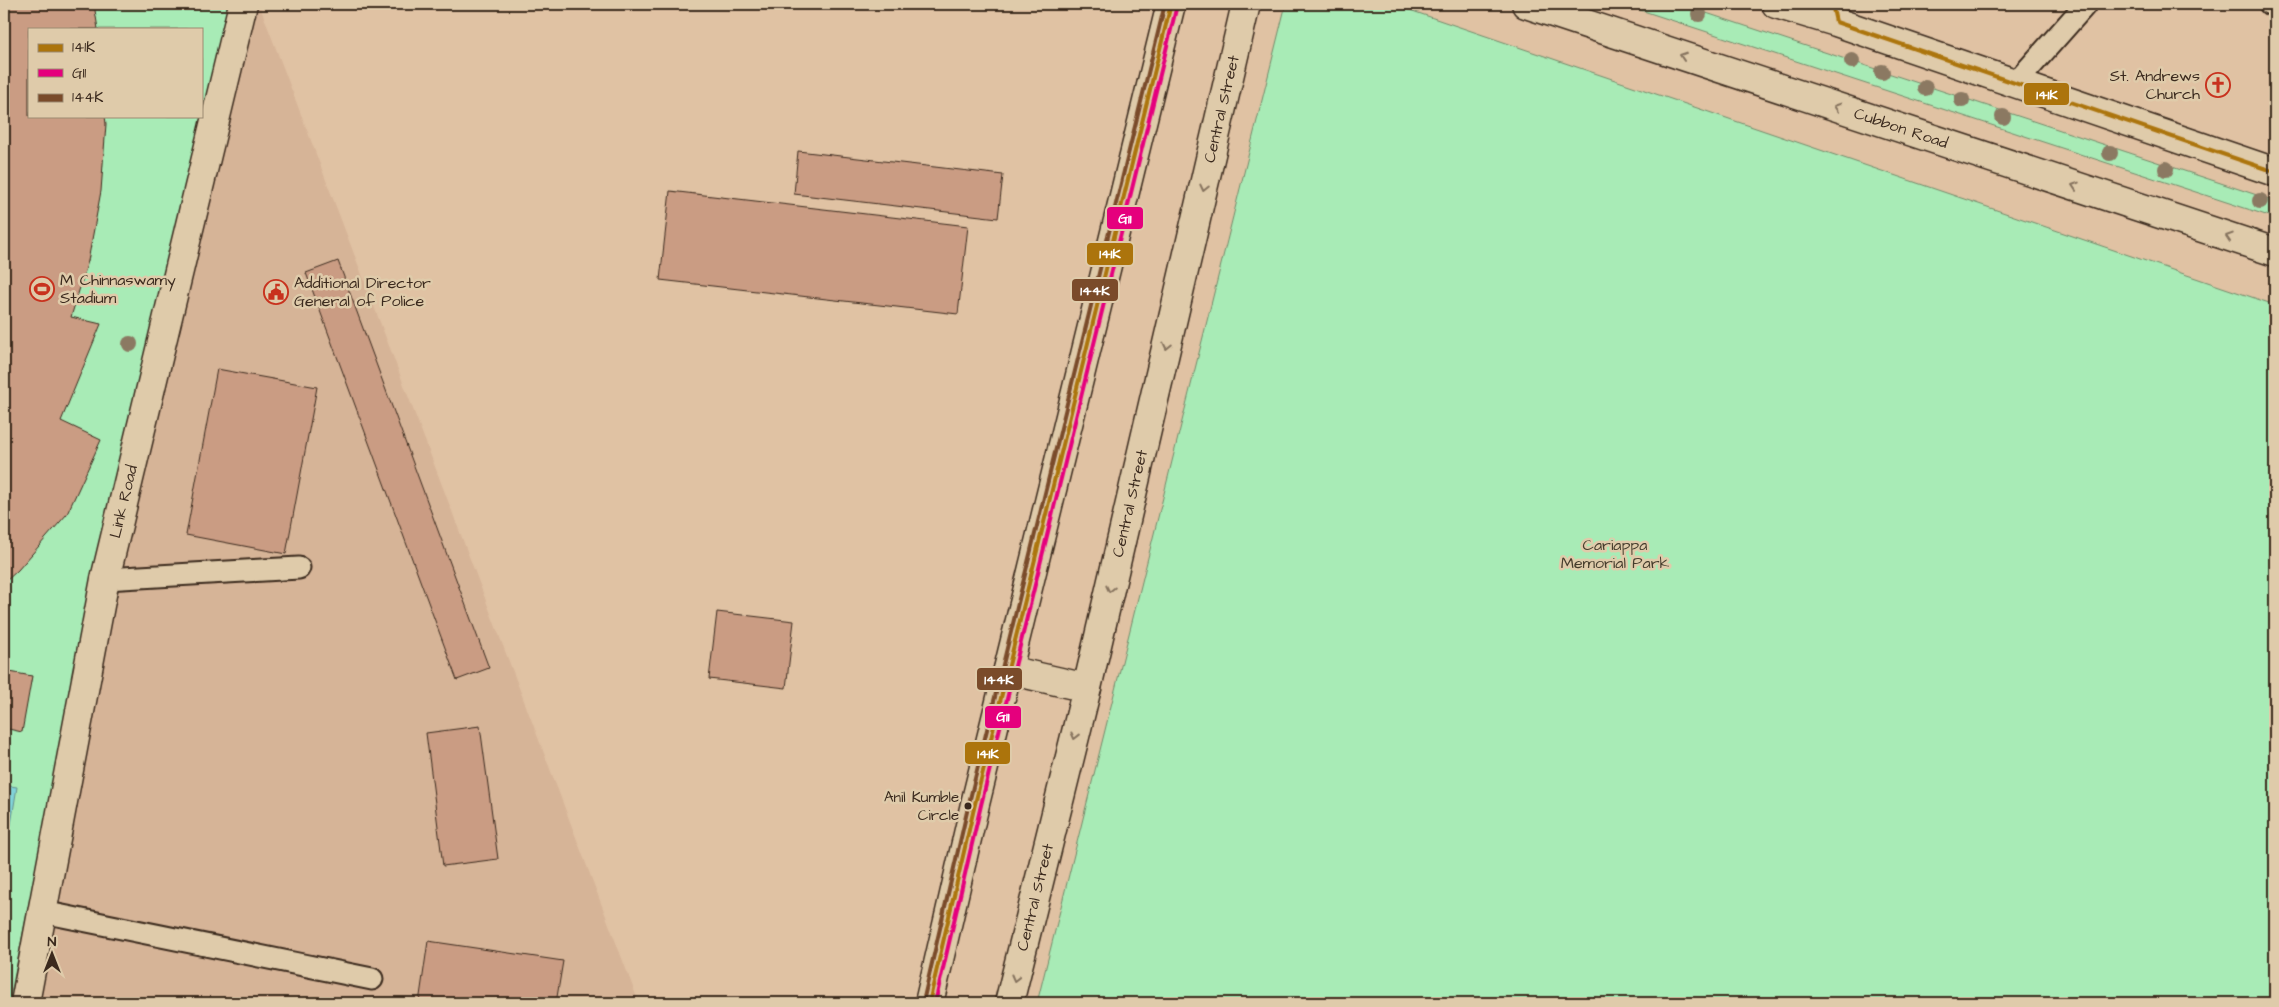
<svg xmlns="http://www.w3.org/2000/svg" width="2279" height="1007" font-family="'Architects Daughter',sans-serif">
  <style>
    .built { fill: #d6b497 }
    .green { fill: #a8ebb6; stroke: #728a6a; fill-rule: evenodd }
    .water { fill: #81d3d8; stroke: #658f8e }
    .building { fill: #ca9c83; stroke: #3b2a1e }
    .lines { fill: none; stroke-linecap: round; stroke-linejoin: round }
    .lane-casing { stroke: #3b2a1e; stroke-width: 25 }
    .street-casing { stroke: #3b2a1e; stroke-width: 31 }
    .secondary-casing { stroke: #3b2a1e; stroke-width: 31 }
    .primary-casing { stroke: #3b2a1e; stroke-width: 31 }
    .lane { stroke: #dfcbaa; stroke-width: 21 }
    .street { stroke: #dfcbaa; stroke-width: 28 }
    .secondary { stroke: #dfcbaa; stroke-width: 28 }
    .primary { stroke: #dfcbaa; stroke-width: 28 }
    .bus-1-casing { stroke: #dfcbaa; stroke-width: 8 }
    .bus-2-casing { stroke: #dfcbaa; stroke-width: 8 }
    .bus-3-casing { stroke: #dfcbaa; stroke-width: 8 }
    .bus-1 { stroke: #ac740c; stroke-width: 4 }
    .bus-2 { stroke: #e5007d; stroke-width: 4 }
    .bus-3 { stroke: #7a4b2a; stroke-width: 4 }
    .tree { fill: #8b7962 }
    .oneway { stroke: #85725d }
    .bus-dot { fill: #3b2a1e; stroke: #dfcbaa; stroke-width: 2 }
    .labels { text-anchor: middle; dominant-baseline: central; stroke-width: 5; stroke-linejoin: round; paint-order: stroke }
    .bus-label { font-size: 15px; fill: #3b2a1e; stroke: #dfcbaa; text-anchor: end }
    .poi-label { font-size: 16px; fill: #3b2a1e; stroke: #dfcbaa; text-anchor: start }
    .street-label { font-size: 16px; fill: #3b2a1e; stroke: #dfcbaa }
    .park-label { font-size: 16px; fill: #463d2d; stroke: #dfcbaa }
    .line-badge { stroke: #dfcbaa; stroke-width: 2 }
    .badge-label { font-size: 14px; text-anchor: middle; font-weight: bold; fill: #fff }
  </style>
  <rect width="100%" height="100%" fill="#e0c2a3"/>
  <filter id="ink" filterUnits="userSpaceOnUse"><feTurbulence type="fractalNoise" baseFrequency=".02" numOctaves="2"/><feDisplacementMap in="SourceGraphic" scale="10" xChannelSelector="R" yChannelSelector="G"/><feConvolveMatrix kernelMatrix="1 2 1 2 8 2 1 2 1" color-interpolation-filters="sRGB"/></filter>
  <g filter="url(#ink)">
    <path class="built" d="M 254,4 L 259,4 L 639,1003 L 37,1003 L 115,581 Z"/>
    <g class="green">
      <path d="M 4,4 L 232,4 L 95,575 L 9,1003 L 4,1003 ZM 29,29 L 201,29 L 201,116 L 29,116 Z"/>
      <path d="M 1286,4 L 1392,4 L 2275,305 L 2275,1003 L 1037,1003 Z"/>
      <path d="M 1622,4 L 1679,4 L 2275,201 L 2275,218 Z"/>
    </g>
    <path class="water" d="M 4,785 L 17,787 L 4,868 Z"/>
    <g class="building">
      <path d="M 4,4 L 94,4 L 98,29 L 29,29 L 29,116 L 105,116 L 106,124 L 101,191 L 88,261 L 71,317 L 101,324 L 61,421 L 101,440 L 67,514 L 18,570 L 4,583 Z"/>
      <path d="M 798,151 L 1003,175 L 998,218 L 794,194 Z"/>
      <path d="M 670,191 L 968,226 L 958,314 L 660,280 Z"/>
      <path d="M 338,261 L 489,668 L 457,680 L 306,273 Z"/>
      <path d="M 217,369 L 317,387 L 286,554 L 186,535 Z"/>
      <path d="M 717,612 L 794,621 L 786,688 L 709,679 Z"/>
      <path d="M 4,671 L 32,676 L 22,732 L 4,728 Z"/>
      <path d="M 480,726 L 498,859 L 443,866 L 426,733 Z"/>
      <path d="M 428,941 L 563,961 L 556,1003 L 419,1003 Z"/>
    </g>
    <g class="lines">
      <defs>
        <g id="lane">
          <path d="M 2270,4 L 2275,6"/>
          <path d="M 2015,84 L 2086,4"/>
          <path d="M 105,579 L 299,568"/>
          <path d="M 43,912 L 372,979"/>
        </g>
        <g id="street">
          <path id="s1" d="M 25,1003 L 105,579 L 243,4"/>
        </g>
        <g id="secondary">
          <path d="M 1008,670 L 1087,688"/>
          <path d="M 929,1003 L 975,804 L 1171,4"/>
          <path id="s2" d="M 1009,1003 L 1087,688 L 1246,4"/>
        </g>
        <g id="primary">
          <path id="s3" d="M 1526,4 L 2275,252"/>
          <path d="M 1776,4 L 1836,22 L 2275,172"/>
        </g>
      </defs>
      <use href="#lane" class="lane-casing"/>
      <use href="#street" class="street-casing"/>
      <use href="#secondary" class="secondary-casing"/>
      <use href="#primary" class="primary-casing"/>
      <use href="#lane" class="lane"/>
      <use href="#street" class="street"/>
      <use href="#secondary" class="secondary"/>
      <use href="#primary" class="primary"/>
      <defs>
        <g id="bus-1">
          <path d="M 1832,4 L 1836,22 L 2275,172"/>
          <path d="M 929,1003 L 975,804 L 1171,4"/>
        </g>
        <path id="bus-2" d="M 935,1003 L 981,805 L 1177,5"/>
        <path id="bus-3" d="M 923,1002 L 969,803 L 1165,4"/>
      </defs>
      <use href="#bus-1" class="bus-1-casing"/>
      <use href="#bus-2" class="bus-2-casing"/>
      <use href="#bus-3" class="bus-3-casing"/>
      <use href="#bus-1" class="bus-1"/>
      <use href="#bus-2" class="bus-2"/>
      <use href="#bus-3" class="bus-3"/>
    </g>
    <g class="tree">
      <circle cx="1699" cy="14" r="8"/>
      <circle cx="1852" cy="61" r="8"/>
      <circle cx="1882" cy="72" r="8"/>
      <circle cx="1925" cy="88" r="8"/>
      <circle cx="1962" cy="100" r="8"/>
      <circle cx="2003" cy="117" r="8"/>
      <circle cx="2110" cy="153" r="8"/>
      <circle cx="2166" cy="169" r="8"/>
      <circle cx="2260" cy="201" r="8"/>
      <circle cx="130" cy="344" r="8"/>
    </g>
    <defs><path id="oneway-chevron" d="M-2-3.5L2.5 0L-2 3.5" fill="none" stroke-width="1.6" stroke-linecap="round" stroke-linejoin="round" transform="scale(1.25)"/></defs>
    <g class="oneway">
      <use href="#oneway-chevron" transform="translate(1683 56) rotate(-162)"/>
      <use href="#oneway-chevron" transform="translate(1837 107) rotate(-162)"/>
      <use href="#oneway-chevron" transform="translate(2075 186) rotate(-162)"/>
      <use href="#oneway-chevron" transform="translate(1204 188) rotate(103)"/>
      <use href="#oneway-chevron" transform="translate(2229 237) rotate(-162)"/>
      <use href="#oneway-chevron" transform="translate(1167 346) rotate(103)"/>
      <use href="#oneway-chevron" transform="translate(1110 589) rotate(103)"/>
      <use href="#oneway-chevron" transform="translate(1075 736) rotate(104)"/>
      <use href="#oneway-chevron" transform="translate(1015 978) rotate(104)"/>
    </g>
  </g>
  <defs>
    <symbol id="church-ring" viewBox="-11 -11 22 22"><circle r="9.5" fill="#dfcbaa" stroke="#c8321e" stroke-width="1.5"/><path d="M-1.2-6h2.4v3.5h3.3v2.4h-3.3V6h-2.4V-.1h-3.3v-2.4h3.3Z" fill="#c8321e"/></symbol>
    <symbol id="stadium-ring" viewBox="-11 -11 22 22"><circle r="9.5" fill="#dfcbaa" stroke="#c8321e" stroke-width="1.5"/><path d="M0-5a6.5 5 0 1 0 0 10a6.5 5 0 1 0 0-10ZM-3.5-1.8h7v3.6h-7Z" fill="#c8321e"/></symbol>
    <symbol id="civic-ring" viewBox="-11 -11 22 22"><circle r="9.5" fill="#dfcbaa" stroke="#c8321e" stroke-width="1.5"/><path d="M-.6-6.5H3V-4.5H.6V-3L4-1V1h2V6H-6V1h2V-1L-.6-3ZM-1.2 2.5V6h2.4V2.5Z" fill="#c8321e"/></symbol>
  </defs>
  <g fill-rule="evenodd">
    <use href="#church-ring" x="2204" y="71" width="28" height="28"/>
    <use href="#stadium-ring" x="28" y="275" width="28" height="28"/>
    <use href="#civic-ring" x="262" y="278" width="28" height="28"/>
  </g>
  <circle class="bus-dot" cx="968" cy="806" r="4.5"/>
  <g class="labels">
    <g class="bus-label">
      <text x="959" y="797">Anil Kumble<tspan x="959" dy="18">Circle</tspan></text>
    </g>
    <g class="poi-label">
      <text x="2200" y="76" text-anchor="end">St. Andrews<tspan x="2200" dy="18">Church</tspan></text>
      <text x="60" y="280">M Chinnaswamy<tspan x="60" dy="18">Stadium</tspan></text>
      <text x="294" y="283">Additional Director<tspan x="294" dy="18">General of Police</tspan></text>
    </g>
    <g class="street-label">
      <text stroke="none"><textPath href="#s2" startOffset="919">Central Street</textPath></text>
      <text stroke="none"><textPath href="#s3" startOffset="395">Cubbon Road</textPath></text>
      <text stroke="none"><textPath href="#s1" startOffset="511">Link Road</textPath></text>
      <text stroke="none"><textPath href="#s2" startOffset="514">Central Street</textPath></text>
      <text stroke="none"><textPath href="#s2" startOffset="109">Central Street</textPath></text>
    </g>
    <g class="park-label">
      <text x="1615" y="545">Cariappa<tspan x="1615" dy="18">Memorial Park</tspan></text>
    </g>
  </g>
  <g class="line-badge">
    <rect x="2023" y="82" width="47" height="24" rx="5" fill="#ac740c"/>
    <rect x="1106" y="206" width="38" height="24" rx="5" fill="#e5007d"/>
    <rect x="1086" y="242" width="48" height="24" rx="5" fill="#ac740c"/>
    <rect x="1071" y="278" width="48" height="24" rx="5" fill="#7a4b2a"/>
    <rect x="976" y="667" width="47" height="24" rx="5" fill="#7a4b2a"/>
    <rect x="984" y="705" width="38" height="24" rx="5" fill="#e5007d"/>
    <rect x="964" y="741" width="47" height="24" rx="5" fill="#ac740c"/>
  </g>
  <g class="badge-label">
    <text x="2047" y="99">141K</text>
    <text x="1125" y="223">G11</text>
    <text x="1110" y="258">141K</text>
    <text x="1095" y="295">144K</text>
    <text x="999" y="684">144K</text>
    <text x="1003" y="721">G11</text>
    <text x="988" y="758">141K</text>
  </g>
  <rect width="2279" height="1007" fill="none" stroke="#dfcbaa" stroke-width="20"/>
  <rect x="10" y="10" width="2259" height="987" fill="none" stroke="#3b2a1e" stroke-width="2" filter="url(#ink)"/>
  <rect x="28" y="28" width="175" height="90" fill="#dfcbaa" stroke="#9d8b72"/>
  <rect x="38" y="44" width="25" height="8" fill="#ac740c" stroke="#9d8b72"/>
  <text x="72" y="52" font-size="15" fill="#3b2a1e">141K</text>
  <rect x="38" y="69" width="25" height="8" fill="#e5007d" stroke="#9d8b72"/>
  <text x="72" y="78" font-size="15" fill="#3b2a1e">G11</text>
  <rect x="38" y="94" width="25" height="8" fill="#7a4b2a" stroke="#9d8b72"/>
  <text x="72" y="102" font-size="15" fill="#3b2a1e">144K</text>
  <g transform="translate(52 954)" stroke="#dfcbaa" stroke-width="4" paint-order="stroke">
  <path d="M0-4L9 19L0 12L-9 19Z" fill="#3b2a1e"/>
  <text y="-8" font-size="14" font-weight="bold" text-anchor="middle" fill="#3b2a1e">N</text>
  </g>
</svg>
